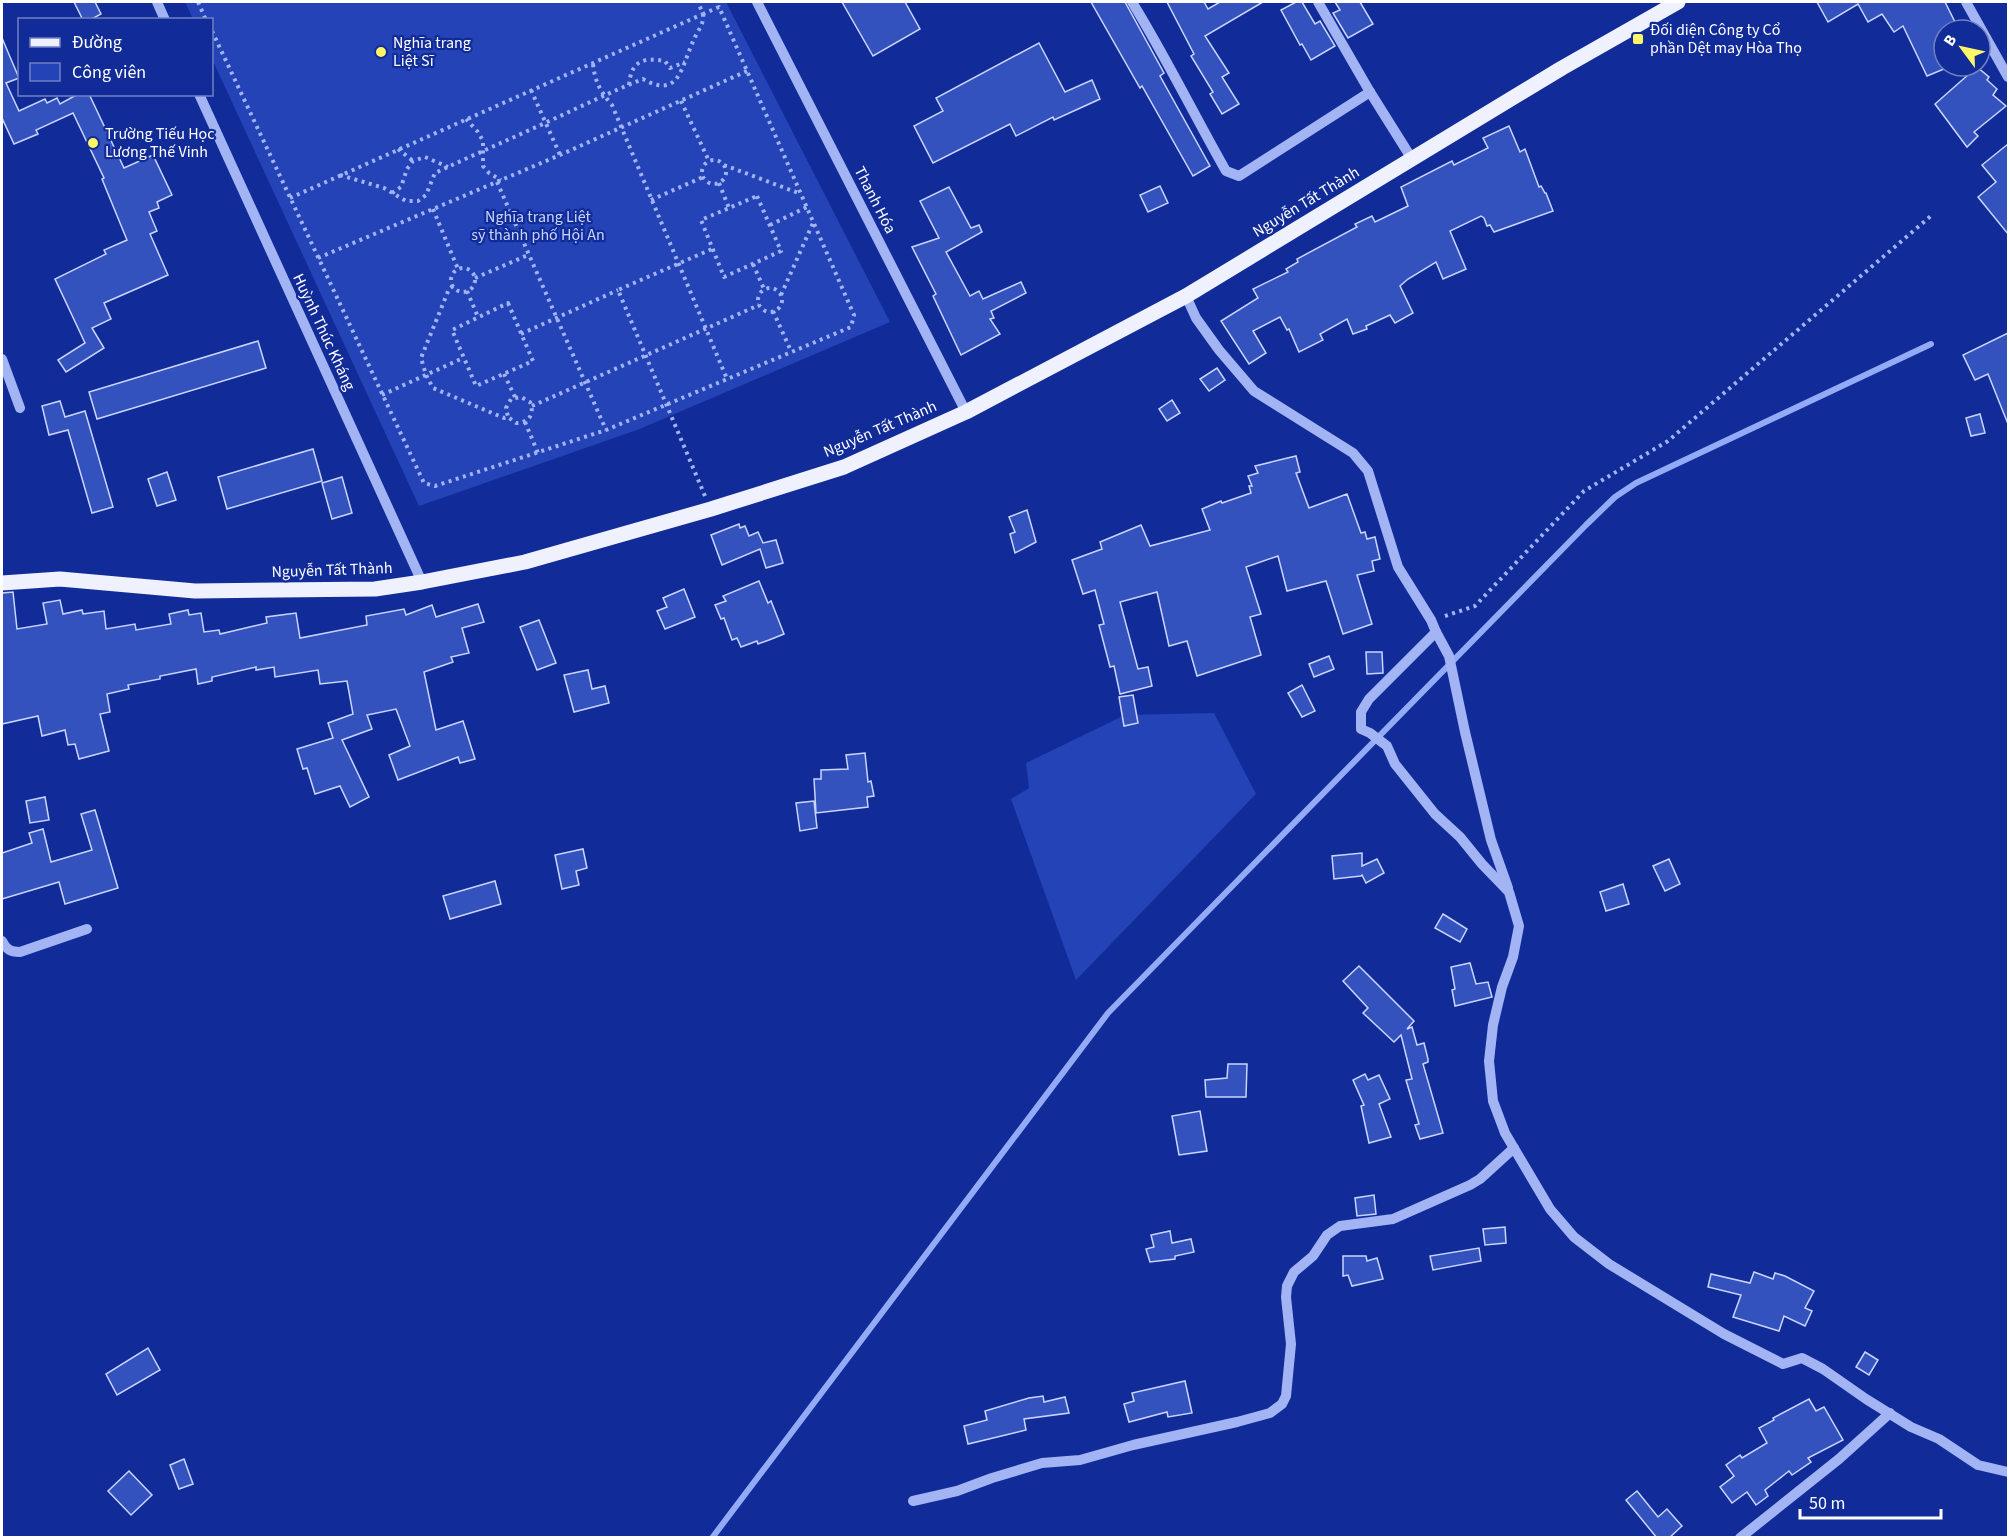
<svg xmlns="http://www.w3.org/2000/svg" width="2010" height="1539" font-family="'Source Sans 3',sans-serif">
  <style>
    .green { fill: #2343b7 }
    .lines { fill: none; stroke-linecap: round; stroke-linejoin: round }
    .stream { stroke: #93abf7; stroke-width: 6 }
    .building { fill: #3452be; stroke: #cad5fe; stroke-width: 1.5 }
    .path { stroke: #a2b4f4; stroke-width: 4; stroke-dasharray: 3 4.5; stroke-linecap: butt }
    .minor { stroke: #a2b4f4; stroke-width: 10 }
    .major { stroke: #eff1ff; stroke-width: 15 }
    .poi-dot { fill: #fff665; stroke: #112c98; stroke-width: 2 }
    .labels { text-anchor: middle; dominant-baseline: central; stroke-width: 4.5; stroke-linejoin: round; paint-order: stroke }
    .poi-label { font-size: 16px; fill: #fff; stroke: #112c98; text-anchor: start }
    .street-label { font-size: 16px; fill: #fff; stroke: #112c98 }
    .park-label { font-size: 16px; fill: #cad5fe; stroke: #112c98 }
  </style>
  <rect width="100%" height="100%" fill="#112c98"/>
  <g class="green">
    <path d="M 185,2 L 726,2 L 890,322 L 637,430 L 419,506 L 212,59 L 212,20 L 193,19 Z"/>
    <path d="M 1214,713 L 1256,794 L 1076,980 L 1011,799 L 1029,788 L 1026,763 L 1125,715 Z"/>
  </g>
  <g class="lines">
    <path class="stream" d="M 712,1538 L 1108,1013 L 1586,525 L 1615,497 L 1636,483 L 1931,344"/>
  </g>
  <g class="building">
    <path d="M 74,2 L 95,2 L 101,14 L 90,20 L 83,20 Z"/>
    <path d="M 842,2 L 905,2 L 920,29 L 873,56 Z"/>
    <path d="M 1091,2 L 1125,2 L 1164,73 L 1160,76 L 1210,166 L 1193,176 L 1142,86 L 1140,88 Z"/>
    <path d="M 1167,2 L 1204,2 L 1208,9 L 1220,2 L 1263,2 L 1205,36 L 1229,73 L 1222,77 L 1239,104 L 1222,114 L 1210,94 L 1213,92 L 1191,56 L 1194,54 Z"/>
    <path d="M 1296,2 L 1302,2 L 1315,24 L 1320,21 L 1335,46 L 1311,60 L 1302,44 L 1300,45 L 1281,10 Z"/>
    <path d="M 1335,2 L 1360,2 L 1373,24 L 1348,38 L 1333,13 L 1340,10 Z"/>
    <path d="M 1817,2 L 1945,2 L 1959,30 L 1944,30 L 1944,69 L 1927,76 L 1903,26 L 1894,32 L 1882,14 L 1868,22 L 1858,4 L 1828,22 Z"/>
    <path d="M 2,38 L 19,78 L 6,83 L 19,111 L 45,99 L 47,103 L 57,98 L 60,104 L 78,94 L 89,94 L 124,168 L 153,155 L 172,195 L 157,202 L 159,208 L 149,212 L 157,231 L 150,234 L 168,275 L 104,303 L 111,319 L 92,328 L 104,348 L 66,372 L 58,360 L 85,343 L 55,279 L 106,254 L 104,250 L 127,240 L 102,179 L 104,178 L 73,113 L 36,130 L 38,134 L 14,144 L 2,118 Z"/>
    <path d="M 1039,43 L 1065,92 L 1092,80 L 1100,99 L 1054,120 L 1053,117 L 1016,136 L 1010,124 L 933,163 L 914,126 L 943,111 L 936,98 Z"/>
    <path d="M 1977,67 L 1989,77 L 1987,80 L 1997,89 L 1993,95 L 2006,106 L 1974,132 L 1978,136 L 1967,147 L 1935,104 Z"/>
    <path d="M 1509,126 L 1520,152 L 1525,149 L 1539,187 L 1541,186 L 1545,193 L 1546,193 L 1553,211 L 1494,232 L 1490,225 L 1487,226 L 1484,218 L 1481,216 L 1450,231 L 1466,269 L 1443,279 L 1436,262 L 1408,279 L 1400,286 L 1413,313 L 1395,323 L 1390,315 L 1366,326 L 1367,329 L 1353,334 L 1347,319 L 1320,334 L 1323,340 L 1299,352 L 1289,329 L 1287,330 L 1280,317 L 1253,331 L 1266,353 L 1249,364 L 1221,321 L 1258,298 L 1253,289 L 1288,272 L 1286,269 L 1298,262 L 1297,259 L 1357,227 L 1355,224 L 1372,216 L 1375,222 L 1408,206 L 1401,187 L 1452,161 L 1454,165 L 1488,148 L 1483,138 Z"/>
    <path d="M 2008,144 L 2008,234 L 1978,197 L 1996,182 L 1982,165 Z"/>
    <path d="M 1160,186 L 1168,203 L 1148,212 L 1140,195 Z"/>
    <path d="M 949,187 L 971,228 L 979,225 L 982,232 L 946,252 L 970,296 L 979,291 L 983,299 L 1021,282 L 1026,293 L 991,311 L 994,318 L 990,319 L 1000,334 L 961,355 L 933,296 L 936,294 L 912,247 L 939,238 L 920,201 Z"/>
    <path d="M 2008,333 L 2008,424 L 1988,374 L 1975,380 L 1963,355 Z"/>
    <path d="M 258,341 L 266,368 L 97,419 L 89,392 Z"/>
    <path d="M 1217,368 L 1225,380 L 1209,391 L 1200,379 Z"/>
    <path d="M 1172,400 L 1180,413 L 1167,421 L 1159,409 Z"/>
    <path d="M 60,401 L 65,417 L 85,411 L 113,507 L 92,513 L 68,430 L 49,435 L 42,406 Z"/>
    <path d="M 1980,414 L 1985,433 L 1971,436 L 1966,418 Z"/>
    <path d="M 313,449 L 322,481 L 227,509 L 218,477 Z"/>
    <path d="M 1296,456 L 1300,472 L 1296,473 L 1309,508 L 1347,494 L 1361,533 L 1365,532 L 1367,539 L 1375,537 L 1380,559 L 1372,561 L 1374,571 L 1357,575 L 1372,624 L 1343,634 L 1326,581 L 1287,591 L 1278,556 L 1246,567 L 1261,614 L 1250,617 L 1261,655 L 1197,676 L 1187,641 L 1169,646 L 1157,592 L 1120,602 L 1138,669 L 1148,667 L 1152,686 L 1120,694 L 1114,666 L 1110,667 L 1099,625 L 1104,624 L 1095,590 L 1083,594 L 1072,560 L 1102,549 L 1100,542 L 1141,525 L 1150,546 L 1210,530 L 1202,509 L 1221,501 L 1222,503 L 1251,493 L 1249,486 L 1252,486 L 1248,476 L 1258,473 L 1255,466 Z"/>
    <path d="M 167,472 L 176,500 L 157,506 L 148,479 Z"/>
    <path d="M 342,477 L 352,513 L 332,519 L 322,483 Z"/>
    <path d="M 1027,510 L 1036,542 L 1015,553 L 1010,534 L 1015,532 L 1009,517 Z"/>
    <path d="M 739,524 L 740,528 L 745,526 L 749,536 L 758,532 L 763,543 L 776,540 L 783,563 L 766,568 L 760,549 L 722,565 L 711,535 Z"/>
    <path d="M 759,581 L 768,603 L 771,601 L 784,634 L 769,640 L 758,644 L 757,641 L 741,647 L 737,638 L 732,640 L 724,618 L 721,619 L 715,605 L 726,601 L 723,596 Z"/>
    <path d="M 684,589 L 695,617 L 665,629 L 657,611 L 667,607 L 663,598 Z"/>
    <path d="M 13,592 L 17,629 L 47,624 L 43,603 L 60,600 L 63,614 L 82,610 L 83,614 L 104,611 L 106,629 L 135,624 L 136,630 L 171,624 L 169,614 L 188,610 L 189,615 L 201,613 L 204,632 L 219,630 L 220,634 L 267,623 L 266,617 L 296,613 L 300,638 L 367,625 L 366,616 L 404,609 L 406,615 L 432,605 L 436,617 L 478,604 L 484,622 L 462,628 L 469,653 L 451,657 L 453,662 L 424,672 L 436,730 L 463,721 L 475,759 L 460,763 L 458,757 L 398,780 L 389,755 L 410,746 L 396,709 L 367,715 L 372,729 L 342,740 L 369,797 L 350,807 L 340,786 L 315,794 L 307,768 L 303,769 L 297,749 L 333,738 L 328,723 L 353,714 L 347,681 L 320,684 L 318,670 L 275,677 L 274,667 L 256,670 L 256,667 L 212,677 L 212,681 L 198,684 L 196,669 L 160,676 L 160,679 L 128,685 L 129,689 L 107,694 L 110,712 L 100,714 L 109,751 L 79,759 L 75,744 L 68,745 L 65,730 L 42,736 L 38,716 L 2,724 L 2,593 Z"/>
    <path d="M 539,620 L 556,663 L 537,670 L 520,627 Z"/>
    <path d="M 1366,652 L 1382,652 L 1383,673 L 1367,674 Z"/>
    <path d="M 1329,656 L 1334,669 L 1314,677 L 1309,664 Z"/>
    <path d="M 588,670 L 592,689 L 605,686 L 609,703 L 574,712 L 564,675 Z"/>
    <path d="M 1302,685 L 1315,711 L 1302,717 L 1288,693 Z"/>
    <path d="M 1133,695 L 1138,723 L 1124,726 L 1119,697 Z"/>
    <path d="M 865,753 L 868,782 L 871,781 L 874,796 L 867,797 L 868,807 L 816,813 L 814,779 L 821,779 L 821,770 L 848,769 L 846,755 Z"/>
    <path d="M 45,797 L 49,820 L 30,823 L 26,801 Z"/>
    <path d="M 814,801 L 817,828 L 800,831 L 796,803 Z"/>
    <path d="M 95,810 L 118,888 L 65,904 L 59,882 L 2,899 L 2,853 L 32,843 L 29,833 L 43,829 L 51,862 L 92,850 L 81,814 Z"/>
    <path d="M 583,849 L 587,868 L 576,871 L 579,885 L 562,889 L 555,855 Z"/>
    <path d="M 1362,853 L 1362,866 L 1377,859 L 1384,873 L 1366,883 L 1362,875 L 1361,876 L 1334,879 L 1332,856 Z"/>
    <path d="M 1669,859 L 1680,884 L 1665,891 L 1653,866 Z"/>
    <path d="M 495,881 L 501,904 L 450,919 L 443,896 Z"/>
    <path d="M 1623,884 L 1629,904 L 1606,911 L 1600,892 Z"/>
    <path d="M 1443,914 L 1467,929 L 1460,942 L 1435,928 Z"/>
    <path d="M 1470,963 L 1476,984 L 1488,982 L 1492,997 L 1455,1006 L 1452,990 L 1455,989 L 1451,967 Z"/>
    <path d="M 1359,966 L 1414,1021 L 1407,1029 L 1412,1027 L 1417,1045 L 1424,1043 L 1428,1059 L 1428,1062 L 1423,1064 L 1443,1133 L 1420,1139 L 1415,1125 L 1419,1124 L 1406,1080 L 1412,1079 L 1401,1035 L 1394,1042 L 1363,1013 L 1368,1008 L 1343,981 Z"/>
    <path d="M 1228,1064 L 1247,1064 L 1246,1097 L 1206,1097 L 1205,1080 L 1227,1078 Z"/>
    <path d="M 1365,1074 L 1368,1080 L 1379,1075 L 1390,1099 L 1379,1104 L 1391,1137 L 1369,1143 L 1361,1106 L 1364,1105 L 1353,1080 Z"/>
    <path d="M 1200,1111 L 1207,1151 L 1179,1155 L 1172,1116 Z"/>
    <path d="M 1374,1195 L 1376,1214 L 1357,1216 L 1355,1198 Z"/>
    <path d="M 1505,1227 L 1506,1243 L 1485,1245 L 1483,1229 Z"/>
    <path d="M 1170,1231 L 1172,1243 L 1191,1239 L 1194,1252 L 1175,1256 L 1175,1259 L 1150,1262 L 1146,1249 L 1154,1247 L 1151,1235 Z"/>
    <path d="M 1479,1248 L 1481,1261 L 1433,1270 L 1430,1256 Z"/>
    <path d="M 1343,1256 L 1366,1256 L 1367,1261 L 1377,1258 L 1383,1279 L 1352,1286 L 1348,1275 L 1343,1276 Z"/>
    <path d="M 1754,1272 L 1773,1279 L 1775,1273 L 1785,1276 L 1814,1291 L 1805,1308 L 1812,1311 L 1805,1326 L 1784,1316 L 1779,1331 L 1733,1317 L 1741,1295 L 1708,1287 L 1711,1274 L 1750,1283 Z"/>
    <path d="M 148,1348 L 160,1370 L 117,1395 L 106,1374 Z"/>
    <path d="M 1865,1352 L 1878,1360 L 1869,1375 L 1856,1367 Z"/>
    <path d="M 1185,1381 L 1192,1413 L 1168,1417 L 1167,1412 L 1129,1422 L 1124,1404 L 1134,1401 L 1132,1393 Z"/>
    <path d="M 1043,1396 L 1044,1402 L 1065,1397 L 1069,1413 L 1024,1419 L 1026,1430 L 968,1444 L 964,1426 L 987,1420 L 985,1411 L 1029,1398 Z"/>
    <path d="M 1809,1399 L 1816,1411 L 1824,1407 L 1843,1440 L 1808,1458 L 1811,1462 L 1792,1475 L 1789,1471 L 1765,1490 L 1768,1496 L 1756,1505 L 1747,1492 L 1732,1503 L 1720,1487 L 1734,1476 L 1726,1465 L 1740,1455 L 1742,1458 L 1767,1443 L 1759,1428 L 1774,1420 L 1773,1418 Z"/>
    <path d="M 184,1459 L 193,1484 L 179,1489 L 170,1465 Z"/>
    <path d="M 129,1471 L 152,1495 L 131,1515 L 108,1491 Z"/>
    <path d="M 1637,1491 L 1658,1517 L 1667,1509 L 1682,1526 L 1669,1538 L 1657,1538 L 1626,1500 Z"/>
  </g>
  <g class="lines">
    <g class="path">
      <path d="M 198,2 L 206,20"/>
      <path d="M 212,31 L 424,483 L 435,486 L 606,430 L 851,327 L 854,315 L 719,7 L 703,14 L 698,2"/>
      <path d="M 593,64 C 595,82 600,91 612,105 L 727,379"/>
      <path d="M 629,85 C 631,61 643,57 665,61 L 670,68 L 685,62"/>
      <path d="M 531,90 L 560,155"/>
      <path d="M 681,101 L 709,161"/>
      <path d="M 466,119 L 478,132 L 483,141 L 483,166 L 489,173 L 501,180"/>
      <path d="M 398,149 L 413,161"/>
      <circle cx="714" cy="172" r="12"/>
      <path d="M 724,165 L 801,194"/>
      <path d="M 340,175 L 384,188 L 406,201 L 418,201 L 426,195 L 435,173 C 471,156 508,140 545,123 C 578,108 610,92 643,79 C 678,99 681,69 692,44 C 695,34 705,24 703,14"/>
      <path d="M 497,182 L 606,430"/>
      <path d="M 719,183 L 729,208"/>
      <path d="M 392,193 L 401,187 L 407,169 L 413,161 L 425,157 L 448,167"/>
      <path d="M 757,196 L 781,251 L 724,277 L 701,220 Z"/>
      <path d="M 290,198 L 703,14"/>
      <path d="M 651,200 L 703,177"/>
      <path d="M 433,209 L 458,269"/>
      <path d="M 770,225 L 807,207"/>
      <path d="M 318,258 L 560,155 L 747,71"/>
      <path d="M 753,264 L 764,289"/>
      <circle cx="463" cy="280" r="12"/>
      <path d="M 475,278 L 528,255"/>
      <path d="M 453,286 L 449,289 L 421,358 L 426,375 L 433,388 L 504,418 L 508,417 L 516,423 C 529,423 535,414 530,402 L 521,397 L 511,399 L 506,408 L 508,417"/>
      <circle cx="770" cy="300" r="12"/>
      <path d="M 467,291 L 478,317"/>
      <path d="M 781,295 L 813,223"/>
      <path d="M 508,303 L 533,361 L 476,386 L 452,330 Z"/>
      <path d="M 773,311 L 791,351"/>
      <path d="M 521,334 L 618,290"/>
      <path d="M 504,374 L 515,397"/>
      <path d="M 382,395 L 463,358"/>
      <path d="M 532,406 L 759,305"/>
      <path d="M 525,422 L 538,453"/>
      <path d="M 705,496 L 618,290 L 712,249"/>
      <path d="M 1445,616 L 1475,606 L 1584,491 L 1668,441 L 1932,215"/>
    </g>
    <g class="minor">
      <path d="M 157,2 L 165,20"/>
      <path d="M 757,2 L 966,412"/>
      <path d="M 1132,2 C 1166,57 1194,115 1226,171 L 1239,176 L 1370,92"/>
      <path d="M 1318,2 L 1370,92 L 1412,159"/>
      <path d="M 1966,2 L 2008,77"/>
      <path d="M 199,94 L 422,582"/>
      <path d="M 1186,296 L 1196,318 L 1219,350 L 1254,391 L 1353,453 L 1368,471 L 1398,567 L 1431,620 L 1436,632 L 1369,699 L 1361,712 L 1361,729 L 1370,733 L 1387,746 L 1395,764 L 1435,814 L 1460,837 L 1482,864 L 1509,892 L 1519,926 L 1513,957 L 1502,987 L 1493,1025 L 1489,1061 L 1493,1101 L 1505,1133 L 1550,1209 L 1574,1237 L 1609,1264 L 1724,1334 L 1783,1364 L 1802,1358 L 1823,1369 L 1866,1399 L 1911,1427 L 1939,1439 L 1978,1465 L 2008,1472"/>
      <path d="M 2,359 L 20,408"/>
      <path d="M 1436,632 L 1449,656 L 1465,732 L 1491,840 L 1508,888"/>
      <path d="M 2,941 C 6,949 10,952 20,952 L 87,929"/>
      <path d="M 913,1501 L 957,1491 L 992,1478 L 1042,1463 L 1080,1460 L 1133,1445 L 1237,1422 L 1270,1413 L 1282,1404 L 1286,1396 L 1291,1344 L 1286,1297 L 1287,1286 L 1294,1272 L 1313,1256 L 1327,1235 L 1340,1226 L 1393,1219 L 1470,1185 L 1480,1179 L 1514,1148"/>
      <path d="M 1740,1538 L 1839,1459 L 1890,1413"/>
    </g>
    <path class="major" d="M 2,583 L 60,579 L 195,591 L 375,589 L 422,582 L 525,562 L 711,509 L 844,467 L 966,412 L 1186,296 L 1562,68 L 1678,2"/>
  </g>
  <g class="poi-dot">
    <rect x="1632" y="33" width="12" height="12" rx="3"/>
    <circle cx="381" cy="52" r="6"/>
    <circle cx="93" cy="143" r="6"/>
  </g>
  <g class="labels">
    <g class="poi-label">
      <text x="1650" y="30">Đối diện Công ty Cổ<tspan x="1650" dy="18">phần Dệt may Hòa Thọ</tspan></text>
      <text x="393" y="43">Nghĩa trang<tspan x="393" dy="18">Liệt Sĩ</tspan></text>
      <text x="105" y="134">Trường Tiếu Học<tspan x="105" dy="18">Lương Thế Vinh</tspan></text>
    </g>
    <g class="street-label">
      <text transform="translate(875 200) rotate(63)">Thanh Hóa</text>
      <text transform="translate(1306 202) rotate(-31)">Nguyễn Tất Thành</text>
      <text transform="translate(324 332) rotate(65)">Huỳnh Thúc Kháng</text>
      <text transform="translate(880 429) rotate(-23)">Nguyễn Tất Thành</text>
      <text transform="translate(332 570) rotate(-2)">Nguyễn Tất Thành</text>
    </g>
    <g class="park-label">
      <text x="538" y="217">Nghĩa trang Liệt<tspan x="538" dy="18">sỹ thành phố Hội An</tspan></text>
    </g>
  </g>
  <rect width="2010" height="1539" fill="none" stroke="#ffffff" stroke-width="6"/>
  <rect x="18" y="18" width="195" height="78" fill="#112c98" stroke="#7080c1" stroke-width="1.5"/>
  <rect x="30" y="38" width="30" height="9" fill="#eff1ff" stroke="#7080c1" stroke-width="1.5"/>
  <text x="72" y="48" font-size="18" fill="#ffffff">Đường</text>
  <rect x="30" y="63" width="30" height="18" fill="#2343b7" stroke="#7080c1" stroke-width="1.5"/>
  <text x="72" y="78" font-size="18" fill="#ffffff">Công viên</text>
  <g transform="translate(1962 48) rotate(303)"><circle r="28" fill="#112c98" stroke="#7080c1" stroke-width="1.5"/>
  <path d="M0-4.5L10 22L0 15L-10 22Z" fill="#fff665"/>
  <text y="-9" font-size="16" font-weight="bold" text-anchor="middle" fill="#ffffff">B</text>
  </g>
  <path d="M1800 1509v9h141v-9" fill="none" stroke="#ffffff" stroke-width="3"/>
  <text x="1809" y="1509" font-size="18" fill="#ffffff" stroke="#112c98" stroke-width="4.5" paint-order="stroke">50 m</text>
</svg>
